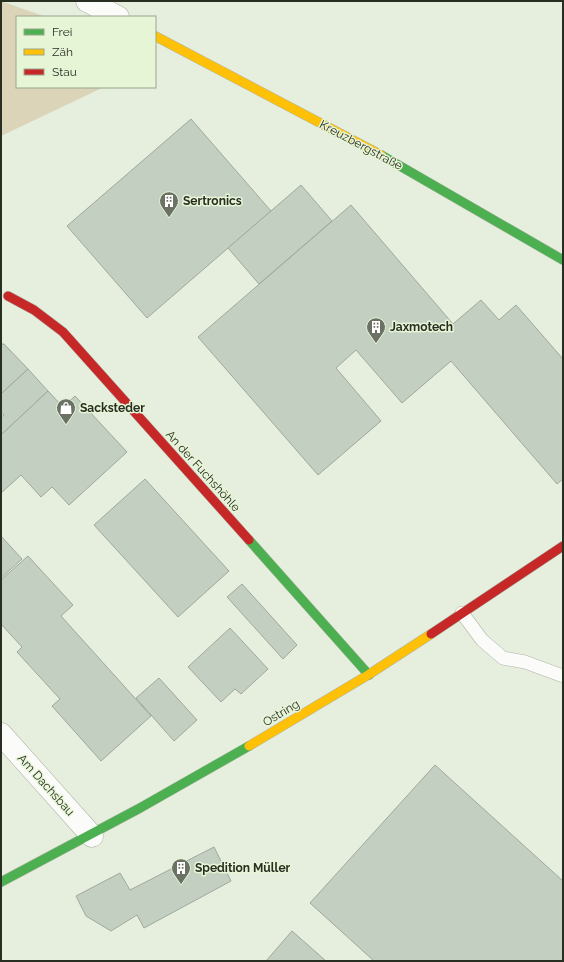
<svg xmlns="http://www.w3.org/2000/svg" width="564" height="962" font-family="Raleway,sans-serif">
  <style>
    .green { fill: #dbd4b8 }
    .building { fill: #c3d0c1; stroke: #a0a89d }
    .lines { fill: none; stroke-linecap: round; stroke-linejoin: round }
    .lane-casing { stroke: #adb3a6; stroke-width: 14 }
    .street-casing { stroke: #adb3a6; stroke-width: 23 }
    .fast-casing { stroke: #adb3a6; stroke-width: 10 }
    .slow-casing { stroke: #adb3a6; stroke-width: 10 }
    .jam-casing { stroke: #adb3a6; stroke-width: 10 }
    .lane { stroke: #fbfcfa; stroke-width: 13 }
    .street { stroke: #fbfcfa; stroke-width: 22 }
    .fast { stroke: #4caf50; stroke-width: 9 }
    .slow { stroke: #ffc107; stroke-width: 9 }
    .jam { stroke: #c62828; stroke-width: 9 }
    .labels { text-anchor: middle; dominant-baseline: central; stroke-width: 3; stroke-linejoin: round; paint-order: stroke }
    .street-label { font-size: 12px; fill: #292e23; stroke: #e7f5d7 }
    .poi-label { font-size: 12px; font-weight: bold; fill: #292e23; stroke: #e7f5d7; text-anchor: start }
  </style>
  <rect width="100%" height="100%" fill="#e6eede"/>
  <path class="green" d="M 1,1 L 46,17 L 17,17 L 17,87 L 104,87 L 1,136 Z"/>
  <g class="building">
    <path d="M 191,119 L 271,211 L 147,318 L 67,226 Z"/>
    <path d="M 301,185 L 332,221 L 259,284 L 228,248 Z"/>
    <path d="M 351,205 L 453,324 L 481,300 L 499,320 L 516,305 L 563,359 L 563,479 L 557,484 L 451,361 L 402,403 L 356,350 L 336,368 L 381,421 L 318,475 L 198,337 Z"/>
    <path d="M 1,344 L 4,344 L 28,369 L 1,394 Z"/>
    <path d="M 28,369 L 48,391 L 1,435 L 1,417 L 4,415 L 1,412 L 1,394 Z"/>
    <path d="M 48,391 L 63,407 L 75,396 L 127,452 L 69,505 L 52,487 L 41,497 L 21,475 L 1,493 L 1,435 Z"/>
    <path d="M 145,479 L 229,571 L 178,617 L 94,525 Z"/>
    <path d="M 1,536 L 22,559 L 1,578 Z"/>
    <path d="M 28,556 L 73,605 L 61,616 L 151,716 L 101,761 L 52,706 L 60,699 L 17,652 L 22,647 L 1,624 L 1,580 Z"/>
    <path d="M 242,584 L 297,645 L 283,659 L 227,597 Z"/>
    <path d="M 230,628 L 268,669 L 241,694 L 235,689 L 221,702 L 188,667 Z"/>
    <path d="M 159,678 L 197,720 L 174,741 L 136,698 Z"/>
    <path d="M 435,765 L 563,881 L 563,961 L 374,961 L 310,903 Z"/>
    <path d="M 214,847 L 231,881 L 144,928 L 137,915 L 111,931 L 86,916 L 76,896 L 120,873 L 130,890 Z"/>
    <path d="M 292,931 L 326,961 L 266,961 Z"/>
  </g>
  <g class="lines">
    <defs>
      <path id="lane" d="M 462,613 L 482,640 L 503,658 L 525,662 L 563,676"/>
      <g id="street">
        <path d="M 87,1 L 118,17"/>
        <path d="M 1,734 L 92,836"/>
      </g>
      <g id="fast">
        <path d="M 381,155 L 563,260"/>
        <path d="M 249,540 L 369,675"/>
        <path d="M 1,882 L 140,808 L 249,746"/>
      </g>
      <g id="slow">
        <path d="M 155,36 L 381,155"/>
        <path d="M 249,746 L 368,675 L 431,634"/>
      </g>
      <g id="jam">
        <path d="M 8,296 L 34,310 L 63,332 L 249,540"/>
        <path d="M 431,634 L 563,546"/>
      </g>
    </defs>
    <use href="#lane" class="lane-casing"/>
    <use href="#street" class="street-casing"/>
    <use href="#fast" class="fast-casing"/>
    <use href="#slow" class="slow-casing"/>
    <use href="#jam" class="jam-casing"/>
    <use href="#lane" class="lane"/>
    <use href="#street" class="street"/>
    <use href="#fast" class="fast"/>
    <use href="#slow" class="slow"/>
    <use href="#jam" class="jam"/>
  </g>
  <defs>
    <symbol id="building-pin" viewBox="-11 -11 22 30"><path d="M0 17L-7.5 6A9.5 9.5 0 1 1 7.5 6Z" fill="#6b7164" stroke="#e7f5d7"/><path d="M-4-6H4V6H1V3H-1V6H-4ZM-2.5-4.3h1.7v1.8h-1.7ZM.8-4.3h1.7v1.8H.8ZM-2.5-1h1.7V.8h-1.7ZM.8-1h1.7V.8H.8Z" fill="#fff"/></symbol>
    <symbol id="shop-pin" viewBox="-11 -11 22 30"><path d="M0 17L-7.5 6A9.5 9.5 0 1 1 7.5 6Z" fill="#6b7164" stroke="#e7f5d7"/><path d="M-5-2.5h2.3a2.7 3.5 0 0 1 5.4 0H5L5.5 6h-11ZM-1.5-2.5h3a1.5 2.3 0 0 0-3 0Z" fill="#fff"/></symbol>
  </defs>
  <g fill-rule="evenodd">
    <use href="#building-pin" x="158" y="190" width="22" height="30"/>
    <use href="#building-pin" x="365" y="316" width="22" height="30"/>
    <use href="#shop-pin" x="55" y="397" width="22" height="30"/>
    <use href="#building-pin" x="170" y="857" width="22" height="30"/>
  </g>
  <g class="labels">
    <g class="street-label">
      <text transform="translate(361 145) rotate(28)">Kreuzbergstraße</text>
      <text transform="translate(203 471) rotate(48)">An der Fuchshöhle</text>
      <text transform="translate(281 713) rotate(-31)">Ostring</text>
      <text transform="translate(46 785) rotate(48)">Am Dachsbau</text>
    </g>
    <g class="poi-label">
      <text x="183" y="201">Sertronics</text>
      <text x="390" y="327">Jaxmotech</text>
      <text x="80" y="408">Sacksteder</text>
      <text x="195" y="868">Spedition Müller</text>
    </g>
  </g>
  <rect width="564" height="962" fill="none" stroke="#292e23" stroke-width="4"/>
  <rect x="16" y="16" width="140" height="72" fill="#e7f5d7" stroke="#9ba58f"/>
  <rect x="24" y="29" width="20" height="6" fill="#4caf50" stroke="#9ba58f"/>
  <text x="52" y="36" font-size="12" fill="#292e23">Frei</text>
  <rect x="24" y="49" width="20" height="6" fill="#ffc107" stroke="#9ba58f"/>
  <text x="52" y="56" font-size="12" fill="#292e23">Zäh</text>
  <rect x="24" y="69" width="20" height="6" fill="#c62828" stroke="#9ba58f"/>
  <text x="52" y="76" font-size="12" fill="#292e23">Stau</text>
</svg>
